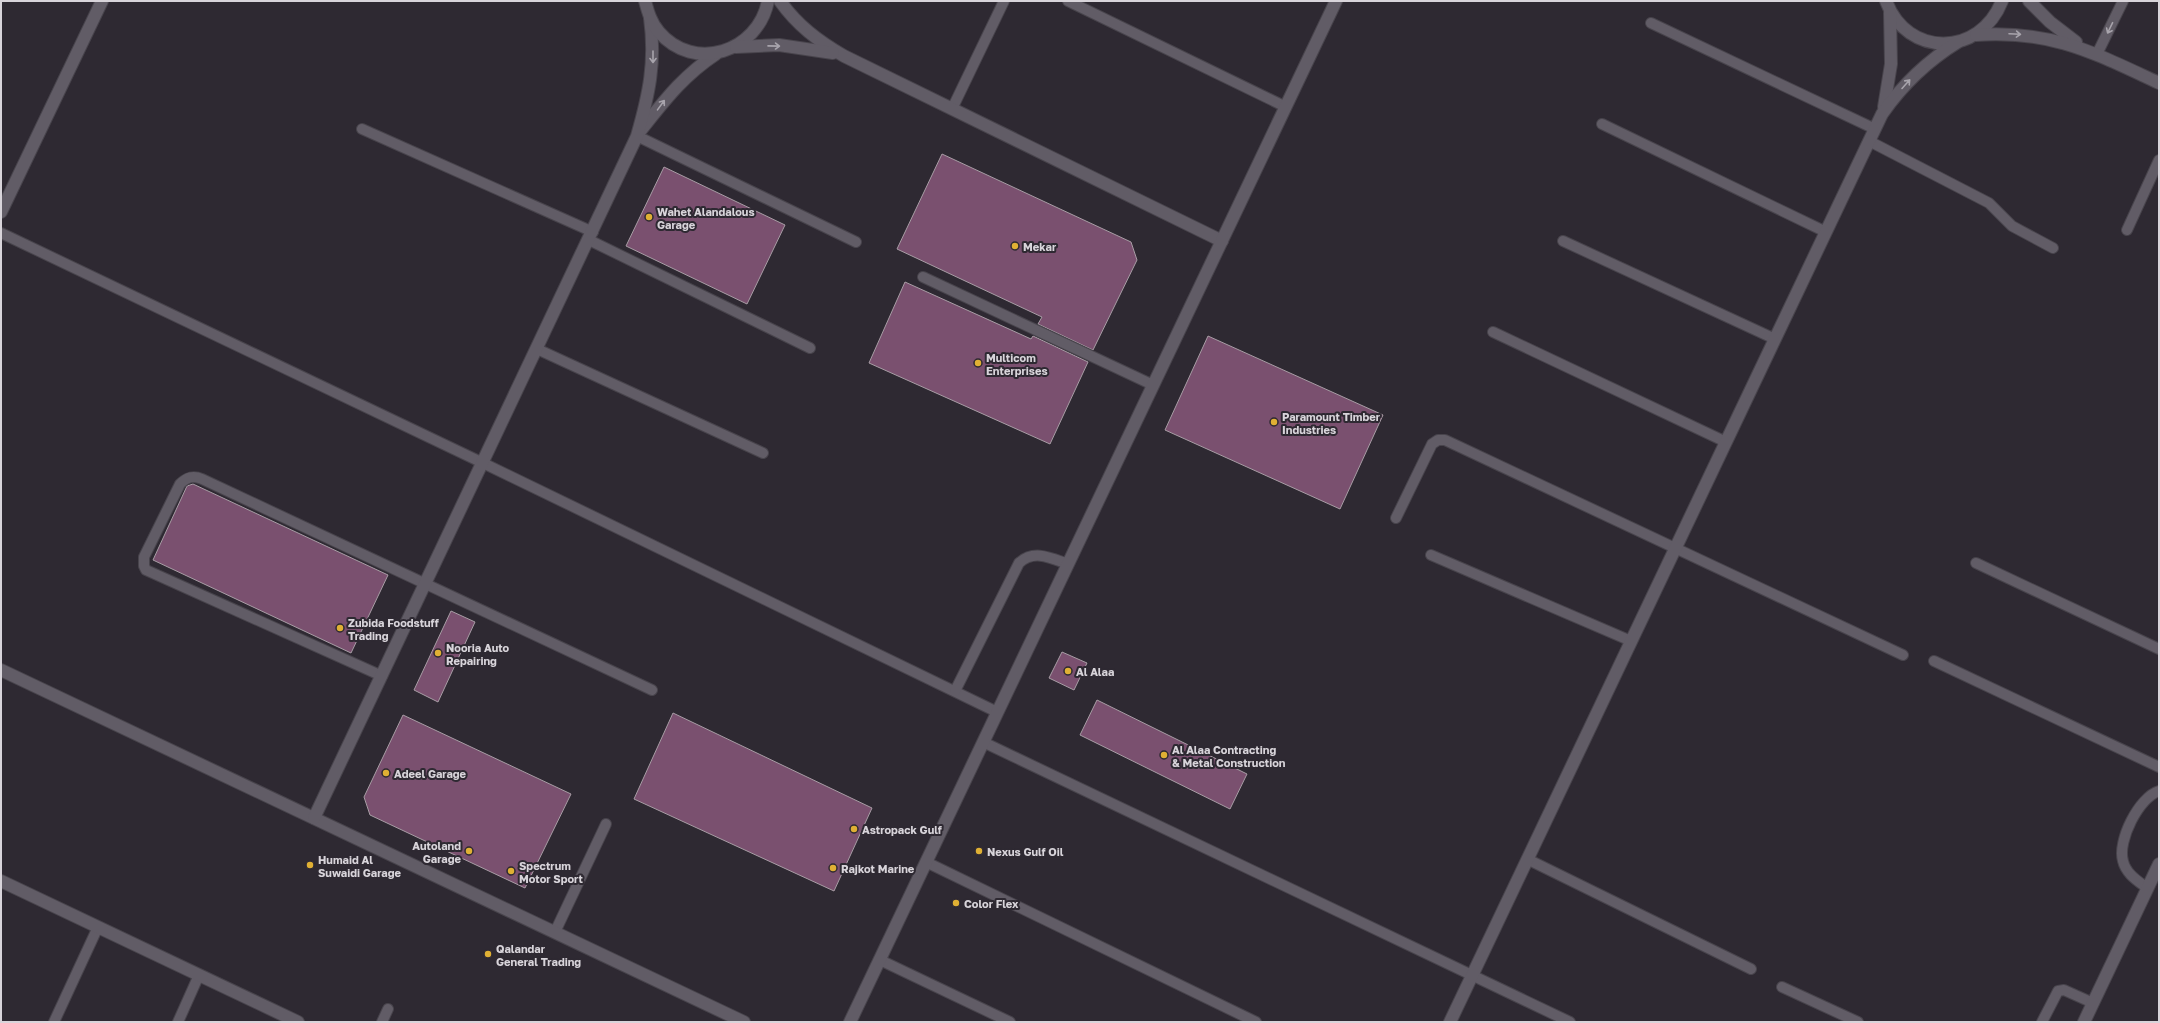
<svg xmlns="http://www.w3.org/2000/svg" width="2160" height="1023" font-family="'Golos Text',sans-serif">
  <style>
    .building { fill: #7a506f; stroke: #a89da5 }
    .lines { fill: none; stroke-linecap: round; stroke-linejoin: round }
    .service-casing { stroke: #48444c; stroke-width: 12 }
    .minor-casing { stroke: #48444c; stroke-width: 14 }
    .tertiary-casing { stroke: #48444c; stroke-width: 14 }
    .service { stroke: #615c66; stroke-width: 10 }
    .minor { stroke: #615c66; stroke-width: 12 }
    .tertiary { stroke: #615c66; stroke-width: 12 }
    .oneway { stroke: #a8a4ac }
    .poi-dot { fill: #e0b034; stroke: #2e2932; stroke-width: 1.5 }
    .labels { text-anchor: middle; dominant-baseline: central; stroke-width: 4; stroke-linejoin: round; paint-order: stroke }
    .poi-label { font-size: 11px; font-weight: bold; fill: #d8d4da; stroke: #2e2932; text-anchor: start }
  </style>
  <rect width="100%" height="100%" fill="#2e2932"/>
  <g class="building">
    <path d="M 942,154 L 1131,242 L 1137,260 L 1093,350 L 1038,324 L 1042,317 L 897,249 Z"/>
    <path d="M 664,167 L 785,225 L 747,304 L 626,246 Z"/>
    <path d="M 905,282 L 1031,339 L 1033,336 L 1088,362 L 1050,444 L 869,363 Z"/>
    <path d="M 1208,336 L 1383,415 L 1340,509 L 1165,430 Z"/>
    <path d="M 193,484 L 388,575 L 351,653 L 153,560 L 187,486 Z"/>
    <path d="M 451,611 L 475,622 L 438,702 L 414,690 Z"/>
    <path d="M 1062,652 L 1087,663 L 1074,690 L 1049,678 Z"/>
    <path d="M 1097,700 L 1247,774 L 1230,809 L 1080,735 Z"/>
    <path d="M 673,713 L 872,808 L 834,891 L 634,799 Z"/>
    <path d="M 403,715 L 571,794 L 525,888 L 370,815 L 364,797 Z"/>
  </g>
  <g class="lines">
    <defs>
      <g id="service">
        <path d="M 1068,1 L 1286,107"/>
        <path d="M 1651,23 L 1875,129"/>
        <path d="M 2097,54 L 2123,1"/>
        <path d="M 952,109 L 1004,1"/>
        <path d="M 1602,124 L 1826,232"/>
        <path d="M 362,129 L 593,232"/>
        <path d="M 637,136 L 856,242"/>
        <path d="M 1869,141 L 1989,203 L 2012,226 L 2053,248"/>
        <path d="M 2127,230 L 2159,160"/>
        <path d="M 1,233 L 483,463 L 997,712"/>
        <path d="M 589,240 L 810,348"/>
        <path d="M 1563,241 L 1775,339"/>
        <path d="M 923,277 L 1153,385"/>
        <path d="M 1493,332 L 1726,442"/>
        <path d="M 537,349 L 763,453"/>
        <path d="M 1396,518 L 1432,444 L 1438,440 L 1445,440 L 1903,655"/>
        <path d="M 1431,555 L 1631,641"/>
        <path d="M 1976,563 L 2159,649"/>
        <path d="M 1934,661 L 2159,767"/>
        <path d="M 382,676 L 146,570 L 144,566 L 144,557 L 180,484 C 187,477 193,475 202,479 L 652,690"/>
        <path d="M 955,691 L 1019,563 C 1034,549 1051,558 1068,564"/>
        <path d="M 983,742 L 1570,1022"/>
        <path d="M 1527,859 L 1751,969"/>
        <path d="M 926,862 L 1256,1022"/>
        <path d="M 2147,888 C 2138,881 2126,874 2123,861 C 2117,841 2139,797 2159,791"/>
        <path d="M 555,932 L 606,824"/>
        <path d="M 880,960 L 1010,1022"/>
        <path d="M 1782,987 L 1858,1022"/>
        <path d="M 54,1022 L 98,927"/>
        <path d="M 178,1022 L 199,975"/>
        <path d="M 382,1022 L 388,1009"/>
        <path d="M 2042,1022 L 2058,991 L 2064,990 L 2093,1003"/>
      </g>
      <g id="minor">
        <path d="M 1886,1 C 1907,58 1980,57 2002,1"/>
        <path d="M 2029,1 L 2050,22 L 2076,42"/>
        <path d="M 1976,35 C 2053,30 2092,52 2159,83"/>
        <path d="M 1884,107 L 1891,64 L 1890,13"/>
        <path d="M 641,130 C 665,100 683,76 716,54"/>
        <path d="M 1,212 L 102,1"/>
        <path d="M 1,670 L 744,1022"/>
        <path d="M 314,818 L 637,136 C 649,94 656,62 650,18"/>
        <path d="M 1,881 L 298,1022"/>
        <path d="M 1450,1022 L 1882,114 C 1903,84 1927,61 1958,42"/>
        <path d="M 2084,1022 L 2159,864"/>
      </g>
      <g id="tertiary">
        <path d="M 645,1 C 648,12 651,23 659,32 C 694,73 758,52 768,1"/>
        <path d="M 780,1 C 797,25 818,41 844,56 L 1222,241"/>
        <path d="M 736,47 L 779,45 L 833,53"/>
        <path d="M 850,1022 L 1336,1"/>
      </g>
    </defs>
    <use href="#service" class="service-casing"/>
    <use href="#minor" class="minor-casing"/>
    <use href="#tertiary" class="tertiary-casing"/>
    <use href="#service" class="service"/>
    <use href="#minor" class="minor"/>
    <use href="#tertiary" class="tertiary"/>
  </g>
  <defs><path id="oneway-shaft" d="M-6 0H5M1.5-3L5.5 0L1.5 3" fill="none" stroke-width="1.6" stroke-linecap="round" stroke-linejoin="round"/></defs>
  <g class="oneway">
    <use href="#oneway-shaft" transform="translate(2110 28) rotate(116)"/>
    <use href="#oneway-shaft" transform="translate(2015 34) rotate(3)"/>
    <use href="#oneway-shaft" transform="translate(774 46) rotate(1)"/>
    <use href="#oneway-shaft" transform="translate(653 57) rotate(90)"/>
    <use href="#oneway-shaft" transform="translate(1906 84) rotate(-48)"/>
    <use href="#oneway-shaft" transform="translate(661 105) rotate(-54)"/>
  </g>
  <g class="poi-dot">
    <circle cx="649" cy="217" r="4"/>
    <circle cx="1015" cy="246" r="4"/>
    <circle cx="978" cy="363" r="4"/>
    <circle cx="1274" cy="422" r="4"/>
    <circle cx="340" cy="628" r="4"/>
    <circle cx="438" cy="653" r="4"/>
    <circle cx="1068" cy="671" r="4"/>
    <circle cx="1164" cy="755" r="4"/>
    <circle cx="386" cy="773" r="4"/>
    <circle cx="854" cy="829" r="4"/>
    <circle cx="469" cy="851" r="4"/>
    <circle cx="979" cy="851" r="4"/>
    <circle cx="310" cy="865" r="4"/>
    <circle cx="833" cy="868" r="4"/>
    <circle cx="511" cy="871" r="4"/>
    <circle cx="956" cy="903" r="4"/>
    <circle cx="488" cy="954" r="4"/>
  </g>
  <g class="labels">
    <g class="poi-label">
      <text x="657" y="211">Wahet Alandalous<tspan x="657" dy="13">Garage</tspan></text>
      <text x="1023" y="246">Mekar</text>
      <text x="986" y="357">Multicom<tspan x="986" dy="13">Enterprises</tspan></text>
      <text x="1282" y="416">Paramount Timber<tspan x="1282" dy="13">Industries</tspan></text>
      <text x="348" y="622">Zubida Foodstuff<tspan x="348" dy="13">Trading</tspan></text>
      <text x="446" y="647">Nooria Auto<tspan x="446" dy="13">Repairing</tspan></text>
      <text x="1076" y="671">Al Alaa</text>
      <text x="1172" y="749">Al Alaa Contracting<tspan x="1172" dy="13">&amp; Metal Construction</tspan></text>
      <text x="394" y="773">Adeel Garage</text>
      <text x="862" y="829">Astropack Gulf</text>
      <text x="461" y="845" text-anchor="end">Autoland<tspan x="461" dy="13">Garage</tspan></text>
      <text x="987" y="851">Nexus Gulf Oil</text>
      <text x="318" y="859">Humaid Al<tspan x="318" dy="13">Suwaidi Garage</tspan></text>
      <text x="519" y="865">Spectrum<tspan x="519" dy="13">Motor Sport</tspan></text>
      <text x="841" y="868">Rajkot Marine</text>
      <text x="964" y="903">Color Flex</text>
      <text x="496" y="948">Qalandar<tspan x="496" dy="13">General Trading</tspan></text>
    </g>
  </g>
  <rect width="2160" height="1023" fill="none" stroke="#d8d4da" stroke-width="4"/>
</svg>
